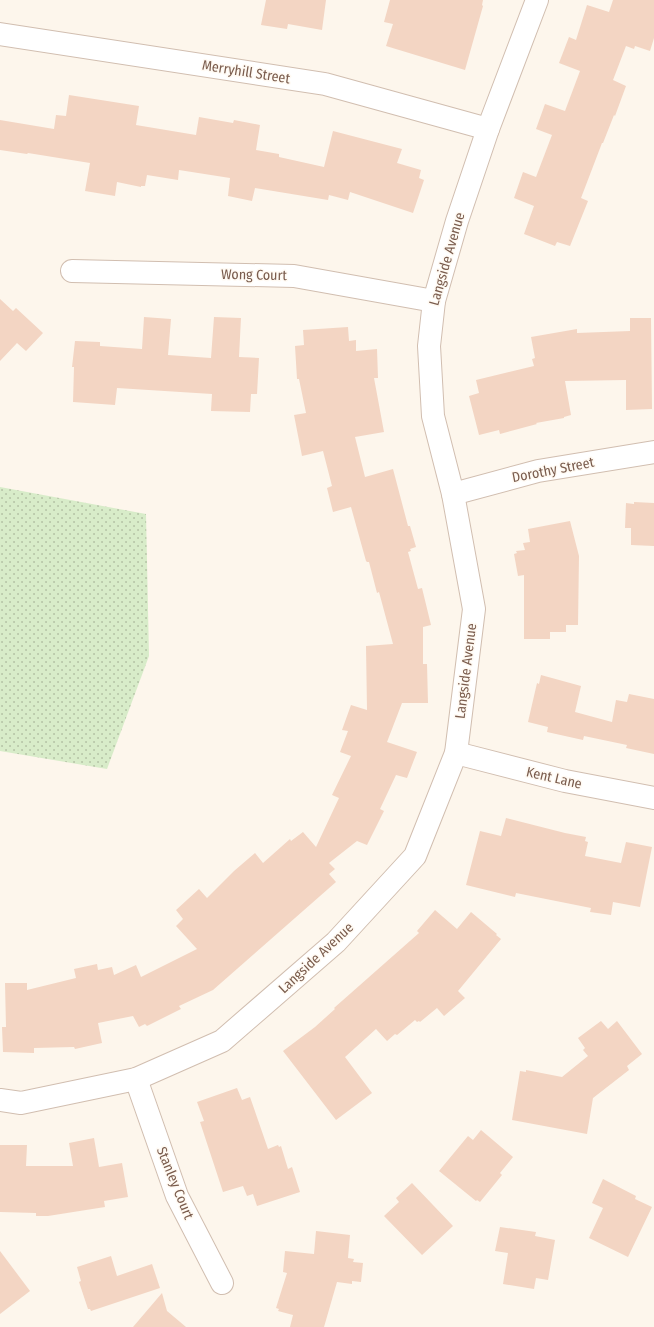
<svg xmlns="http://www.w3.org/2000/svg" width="654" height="1327" font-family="'Fira Sans Condensed',sans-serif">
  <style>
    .grass { fill: url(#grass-dots) }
    .building { fill: #f3d5c3 }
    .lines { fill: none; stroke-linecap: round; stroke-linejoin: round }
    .street-casing { stroke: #d1beb0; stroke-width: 24 }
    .street { stroke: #fff; stroke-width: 22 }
    .labels { text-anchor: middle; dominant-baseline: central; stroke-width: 3; stroke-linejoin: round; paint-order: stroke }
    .street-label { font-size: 14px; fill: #7a5c4d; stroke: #fffaf3 }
  </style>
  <defs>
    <pattern id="grass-dots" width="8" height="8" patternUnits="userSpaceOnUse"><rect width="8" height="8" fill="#d8ecc9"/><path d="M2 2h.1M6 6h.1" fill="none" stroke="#b4c2a5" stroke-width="1.8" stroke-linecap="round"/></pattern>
  </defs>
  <rect width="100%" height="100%" fill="#fdf6ec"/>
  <path class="grass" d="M 0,487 L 146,514 L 149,656 L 107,769 L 0,751 Z"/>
  <g class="building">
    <path d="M 266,0 L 326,0 L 322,30 L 288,24 L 287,29 L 261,25 Z"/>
    <path d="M 390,0 L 483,0 L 482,5 L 483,6 L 465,70 L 386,46 L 393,24 L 384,22 Z"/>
    <path d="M 613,0 L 654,0 L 654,38 L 650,51 L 635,46 L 634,49 L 626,46 L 613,80 L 626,86 L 615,116 L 614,115 L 603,143 L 602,143 L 581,198 L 588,201 L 570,246 L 557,242 L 555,246 L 524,234 L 534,206 L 514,198 L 523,172 L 536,177 L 552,135 L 536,129 L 545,104 L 565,111 L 580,71 L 559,63 L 569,37 L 576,40 L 587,5 L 609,12 Z"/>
    <path d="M 69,95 L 139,106 L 136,125 L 196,135 L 199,117 L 233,123 L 234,120 L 260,125 L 256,150 L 279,154 L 279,157 L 324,167 L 333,131 L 402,149 L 397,163 L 421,170 L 419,178 L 424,180 L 413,213 L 350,192 L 348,200 L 329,195 L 328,200 L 255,188 L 252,201 L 228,196 L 230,178 L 179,170 L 178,180 L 147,175 L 145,186 L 141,186 L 141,187 L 117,182 L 115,196 L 85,191 L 90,163 L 28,153 L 27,154 L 0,150 L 0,120 L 54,129 L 56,115 L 66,116 Z"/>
    <path d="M 0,299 L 13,311 L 16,308 L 43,333 L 26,351 L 17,343 L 0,361 Z"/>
    <path d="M 144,317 L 171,319 L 168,355 L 211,358 L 214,317 L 241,318 L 239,357 L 259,358 L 257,394 L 251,394 L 250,412 L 211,411 L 212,394 L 117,388 L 115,405 L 73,402 L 74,367 L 72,367 L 75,341 L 100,342 L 100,346 L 142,349 Z"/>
    <path d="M 630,318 L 651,318 L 652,409 L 626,410 L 626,380 L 565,381 L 571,415 L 564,417 L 564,418 L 536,423 L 537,424 L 500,434 L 499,430 L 479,435 L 469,396 L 479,393 L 476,380 L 534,366 L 532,359 L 535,358 L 531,337 L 577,329 L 577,333 L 630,331 Z"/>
    <path d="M 348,327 L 349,341 L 356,340 L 356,351 L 377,349 L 378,378 L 374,378 L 384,432 L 355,437 L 365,477 L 393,469 L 408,526 L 410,526 L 416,547 L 410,549 L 411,551 L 408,552 L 418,589 L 422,588 L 431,625 L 423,627 L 423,664 L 427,664 L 428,703 L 402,703 L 387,742 L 417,752 L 407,778 L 396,775 L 380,809 L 384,811 L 367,845 L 357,841 L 329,863 L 335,869 L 329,874 L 336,882 L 213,990 L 179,1006 L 181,1009 L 147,1026 L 145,1024 L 139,1027 L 133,1016 L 98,1023 L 102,1043 L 75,1049 L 74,1047 L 34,1048 L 34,1053 L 3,1052 L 2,1027 L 6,1027 L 5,983 L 27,983 L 27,990 L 76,978 L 74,969 L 97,964 L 98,970 L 112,967 L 114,975 L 136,965 L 141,977 L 197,949 L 176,926 L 183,919 L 176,910 L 199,889 L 207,898 L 234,871 L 255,853 L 263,863 L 290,839 L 291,841 L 303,832 L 316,847 L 339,798 L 332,795 L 351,756 L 340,752 L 348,731 L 342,730 L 351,705 L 367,710 L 366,646 L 393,644 L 379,592 L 377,593 L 369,562 L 367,562 L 366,561 L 351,507 L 333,512 L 327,488 L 332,486 L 323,451 L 302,456 L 294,415 L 306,413 L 299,379 L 297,379 L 295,346 L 304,345 L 303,330 Z"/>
    <path d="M 634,502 L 654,503 L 654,546 L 631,545 L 631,528 L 625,528 L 626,503 L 634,504 Z"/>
    <path d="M 570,521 L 579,556 L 578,625 L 566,625 L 566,632 L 550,632 L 550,639 L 524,639 L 524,575 L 518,576 L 514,554 L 517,553 L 516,551 L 525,550 L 523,543 L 530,542 L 528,529 Z"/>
    <path d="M 541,675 L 581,686 L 575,712 L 612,722 L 616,700 L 627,702 L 629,694 L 654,699 L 654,754 L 626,748 L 627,745 L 584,736 L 583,740 L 547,732 L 548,727 L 528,722 L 537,683 L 539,684 Z"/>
    <path d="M 506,818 L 565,833 L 586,837 L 585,841 L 588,842 L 585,856 L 621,863 L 626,842 L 652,847 L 640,907 L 613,902 L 611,915 L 590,912 L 591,908 L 516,893 L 515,897 L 466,885 L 480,831 L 501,836 Z"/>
    <path d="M 435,910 L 457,929 L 471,912 L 497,934 L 496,935 L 501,939 L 458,991 L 465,998 L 444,1016 L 437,1008 L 420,1022 L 419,1021 L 417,1022 L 415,1020 L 397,1035 L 395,1034 L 387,1041 L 376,1029 L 345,1057 L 372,1093 L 336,1120 L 283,1051 L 315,1027 L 335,1009 L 334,1008 L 419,933 L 417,931 Z"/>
    <path d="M 601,1021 L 608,1029 L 617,1021 L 642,1054 L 627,1066 L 629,1070 L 593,1098 L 587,1134 L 512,1120 L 520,1071 L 526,1072 L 526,1070 L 562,1077 L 588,1056 L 583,1050 L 585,1048 L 578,1038 Z"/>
    <path d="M 237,1088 L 242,1100 L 250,1097 L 268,1149 L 278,1145 L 279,1147 L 281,1146 L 288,1169 L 292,1167 L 300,1192 L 257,1206 L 253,1194 L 247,1196 L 243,1186 L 223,1192 L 200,1122 L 204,1121 L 197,1102 Z"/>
    <path d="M 481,1130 L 513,1157 L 500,1173 L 502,1175 L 480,1202 L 477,1200 L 476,1201 L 439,1171 L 468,1136 L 473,1140 Z"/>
    <path d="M 94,1138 L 99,1167 L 122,1163 L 128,1197 L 104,1201 L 105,1207 L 48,1216 L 36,1216 L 36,1213 L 0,1212 L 0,1145 L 27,1145 L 26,1166 L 73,1166 L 69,1143 Z"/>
    <path d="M 603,1179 L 636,1196 L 635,1199 L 652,1207 L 628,1257 L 589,1238 L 603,1208 L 592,1203 Z"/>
    <path d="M 412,1183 L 453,1226 L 422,1255 L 384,1216 L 399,1202 L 396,1198 Z"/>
    <path d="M 500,1227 L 536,1232 L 535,1236 L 555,1240 L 548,1280 L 536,1278 L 534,1289 L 503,1284 L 508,1253 L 495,1251 Z"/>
    <path d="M 316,1231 L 350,1235 L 348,1258 L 354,1259 L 353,1262 L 363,1263 L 361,1282 L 352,1281 L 352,1284 L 337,1282 L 324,1327 L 290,1327 L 293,1315 L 278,1311 L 279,1309 L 276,1308 L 287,1273 L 283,1272 L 285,1251 L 314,1254 Z"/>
    <path d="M 0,1251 L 30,1291 L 0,1314 Z"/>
    <path d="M 111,1256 L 117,1276 L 152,1264 L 160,1288 L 91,1311 L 90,1309 L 88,1309 L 79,1282 L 81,1281 L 77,1267 Z"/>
    <path d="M 162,1293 L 167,1311 L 186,1327 L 133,1327 Z"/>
  </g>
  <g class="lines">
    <defs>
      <g id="street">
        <path d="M 0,34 L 325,84 L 488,129"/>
        <path d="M 72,271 L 294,276 L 434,301"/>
        <path d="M 453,494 L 538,471 L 654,452"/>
        <path d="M 456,753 L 565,781 L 654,798"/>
        <path d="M 136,1079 L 177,1196 L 222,1283"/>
        <path d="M 0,1100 L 21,1103 L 136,1079 L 222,1041 L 336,942 L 415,856 L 456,753 L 474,609 L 453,494 L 433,416 L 429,346 L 434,301 L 457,221 L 488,129 L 537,0"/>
      </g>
    </defs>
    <use href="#street" class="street-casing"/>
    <use href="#street" class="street"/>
  </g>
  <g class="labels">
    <g class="street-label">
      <text transform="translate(246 72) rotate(9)">Merryhill Street</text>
      <text transform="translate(447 259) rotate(-74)">Langside Avenue</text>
      <text transform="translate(254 275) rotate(1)">Wong Court</text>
      <text transform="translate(553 470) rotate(-11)">Dorothy Street</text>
      <text transform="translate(466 671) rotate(-83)">Langside Avenue</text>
      <text transform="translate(554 778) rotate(13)">Kent Lane</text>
      <text transform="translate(316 958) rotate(-43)">Langside Avenue</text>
      <text transform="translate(175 1183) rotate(68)">Stanley Court</text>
    </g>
  </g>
</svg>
